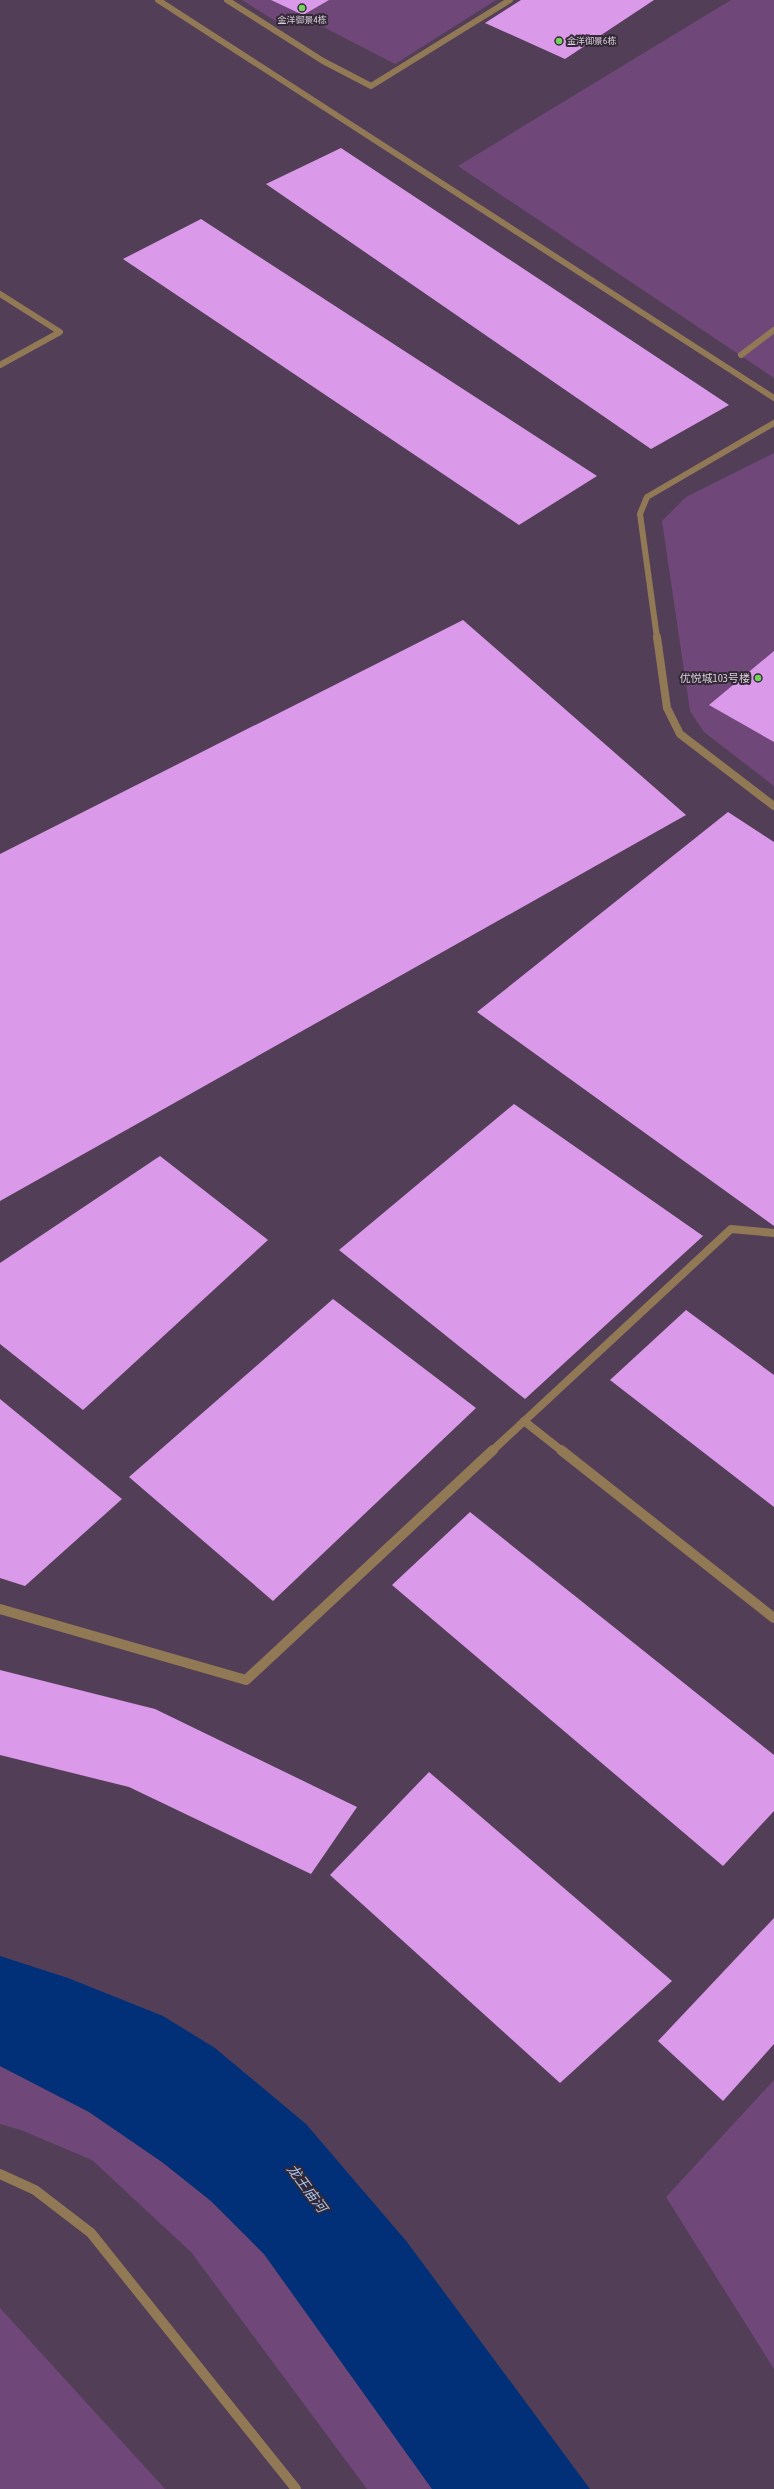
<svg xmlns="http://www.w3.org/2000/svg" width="774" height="2489" font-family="'Asap Condensed','Noto Sans SC',sans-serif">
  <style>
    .green { fill: #704779 }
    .water { fill: #013078 }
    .building { fill: #db99ea }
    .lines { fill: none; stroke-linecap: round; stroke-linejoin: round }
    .service-far2 { stroke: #907954; stroke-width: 6 }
    .service-far1 { stroke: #907954; stroke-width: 8 }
    .service { stroke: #907954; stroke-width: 10 }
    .minor { stroke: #907954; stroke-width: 6 }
    .poi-dot { fill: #73d25c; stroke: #332935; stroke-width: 1.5 }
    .labels { text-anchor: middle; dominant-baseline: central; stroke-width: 4; stroke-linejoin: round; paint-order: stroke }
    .far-poi-label { font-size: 9px; fill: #dbcede; stroke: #332935 }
    .poi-label { font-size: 11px; fill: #dbcede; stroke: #332935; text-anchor: end }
    .near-water-label { font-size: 14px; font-style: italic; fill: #abc5ee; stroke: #332935 }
  </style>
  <rect width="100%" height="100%" fill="#533e58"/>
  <g class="green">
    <path d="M 242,0 L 496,0 L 395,64 L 300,15 L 282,25 Z"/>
    <path d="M 731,0 L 774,0 L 774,378 L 458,166 Z"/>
    <path d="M 774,453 L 774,786 L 704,732 L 690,711 L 662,521 L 686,497 Z"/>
    <path d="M 0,2066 L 89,2112 L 162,2162 L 211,2201 L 264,2254 L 432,2489 L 367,2489 L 191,2252 L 92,2160 L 21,2130 L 0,2124 Z"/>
    <path d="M 774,2080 L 774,2369 L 666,2197 Z"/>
    <path d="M 0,2308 L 165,2489 L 0,2489 Z"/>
  </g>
  <path class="water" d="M 0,1956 L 68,1978 L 163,2016 L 215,2048 L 306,2124 L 407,2242 L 590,2489 L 432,2489 L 264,2254 L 211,2201 L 162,2162 L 89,2112 L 0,2066 Z"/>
  <g class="building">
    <path d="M 271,0 L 329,0 L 303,15 Z"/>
    <path d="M 521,0 L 654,0 L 565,59 L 485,23 Z"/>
    <path d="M 341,148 L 729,405 L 651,449 L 266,184 Z"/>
    <path d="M 201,219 L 597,476 L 519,525 L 123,259 Z"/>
    <path d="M 463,620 L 686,815 L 0,1201 L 0,854 Z"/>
    <path d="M 774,651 L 774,742 L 709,705 Z"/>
    <path d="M 728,812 L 774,842 L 774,1226 L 477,1012 Z"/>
    <path d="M 514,1104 L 703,1236 L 525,1399 L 339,1250 Z"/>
    <path d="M 160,1156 L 268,1240 L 83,1410 L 0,1344 L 0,1263 Z"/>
    <path d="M 333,1299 L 476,1408 L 273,1601 L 129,1477 Z"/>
    <path d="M 686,1310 L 774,1375 L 774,1507 L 610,1380 Z"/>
    <path d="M 0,1399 L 122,1499 L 25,1586 L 0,1578 Z"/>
    <path d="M 470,1512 L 774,1755 L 774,1811 L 723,1866 L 392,1585 Z"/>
    <path d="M 0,1670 L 155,1709 L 357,1807 L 311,1874 L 129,1787 L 0,1755 Z"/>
    <path d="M 429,1772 L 672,1981 L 560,2083 L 330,1875 Z"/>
    <path d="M 774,1918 L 774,2044 L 723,2101 L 658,2041 Z"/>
  </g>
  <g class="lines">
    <g class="service-far2">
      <path d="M 227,0 L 323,61 L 371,86 L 510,0"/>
      <path d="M 0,294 L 60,332 L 0,365"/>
      <path d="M 741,355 L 774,330"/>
      <path d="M 657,638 L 640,514 L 647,497 L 774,423"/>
    </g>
    <g class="service-far1">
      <path d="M 657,637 L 667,708 L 680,734 L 774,806"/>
      <path d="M 524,1421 L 562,1451"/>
      <path d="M 492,1451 L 731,1229 L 774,1233"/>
    </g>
    <g class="service">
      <path d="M 561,1450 L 774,1618"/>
      <path d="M 0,1609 L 246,1680 L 493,1450"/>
      <path d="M 0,2174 L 35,2190 L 91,2233 L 296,2489"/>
    </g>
    <path class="minor" d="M 158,0 L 774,398"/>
  </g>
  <g class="poi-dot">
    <circle cx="302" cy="8" r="4"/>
    <circle cx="559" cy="41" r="4"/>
    <circle cx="758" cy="678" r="4"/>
  </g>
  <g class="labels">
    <g class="far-poi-label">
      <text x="302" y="20">金洋御景4栋</text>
      <text x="567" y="41" text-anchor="start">金洋御景6栋</text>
    </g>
    <g class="poi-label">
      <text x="750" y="678">优悦城103号楼</text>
    </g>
    <g class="near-water-label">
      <text transform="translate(307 2188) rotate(53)">龙王庙河</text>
    </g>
  </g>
</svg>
